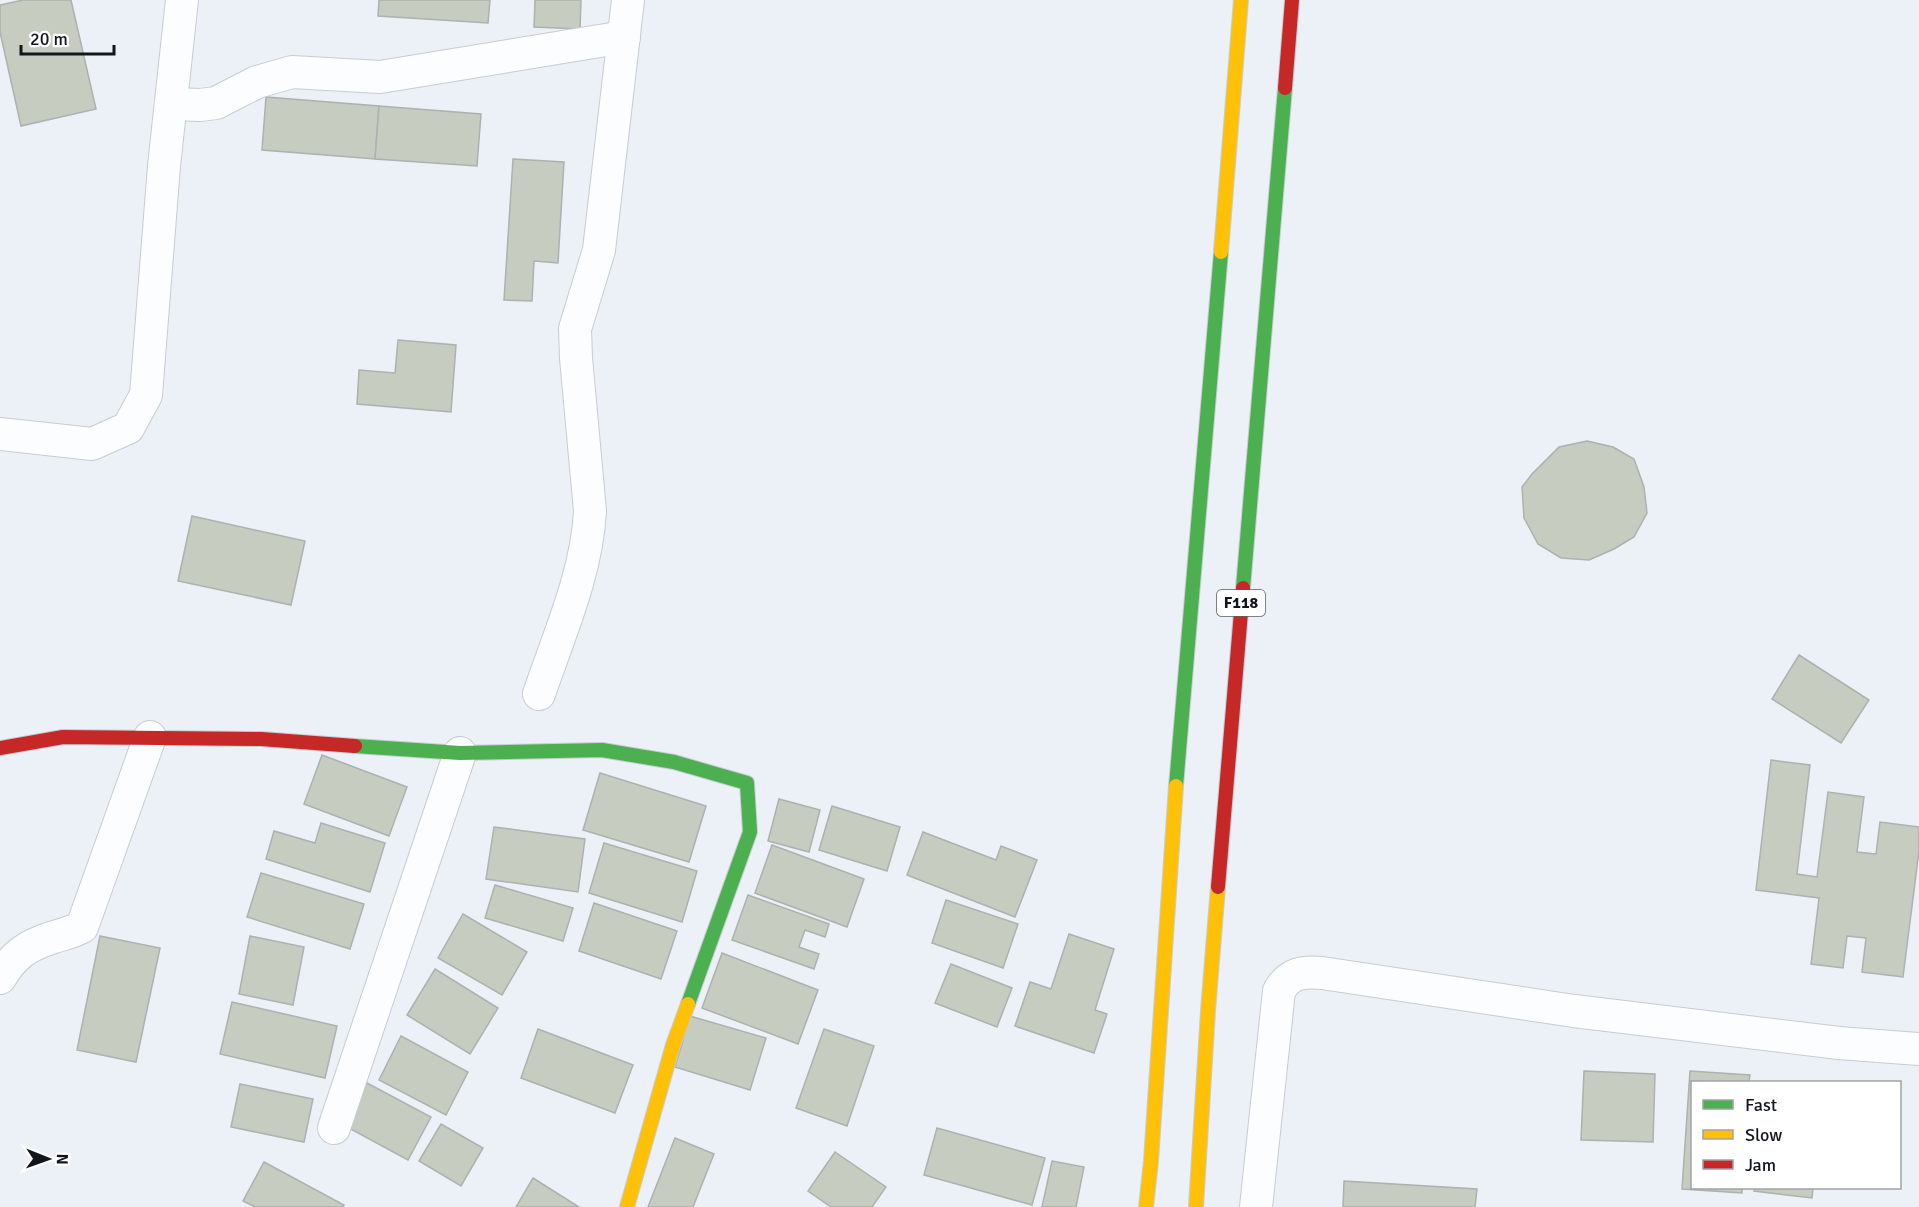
<svg xmlns="http://www.w3.org/2000/svg" width="1919" height="1207" font-family="Signika,sans-serif">
  <style>
    .building { fill: #c6ccbf; stroke: #adb1b0; stroke-width: 1.5 }
    .lines { fill: none; stroke-linecap: round; stroke-linejoin: round }
    .street-casing { stroke: #c7ccd2; stroke-width: 34 }
    .fast-casing { stroke: #c7ccd2; stroke-width: 16 }
    .slow-casing { stroke: #c7ccd2; stroke-width: 16 }
    .jam-casing { stroke: #c7ccd2; stroke-width: 16 }
    .street { stroke: #fcfdfe; stroke-width: 32 }
    .fast { stroke: #4caf50; stroke-width: 14 }
    .slow { stroke: #ffc107; stroke-width: 14 }
    .jam { stroke: #c62828; stroke-width: 14 }
    .labels { text-anchor: middle; dominant-baseline: central; stroke-width: 4.5; stroke-linejoin: round; paint-order: stroke }
    .shield { fill: #fff; stroke: #595d61; stroke-width: 1.5 }
    .shield-label { font-size: 16px; font-weight: bold; fill: #12171d }
  </style>
  <rect width="100%" height="100%" fill="#ecf1f7"/>
  <g class="building">
    <path d="M 23,0 L 71,0 L 96,109 L 21,126 L 0,32 L 0,5 Z"/>
    <path d="M 379,0 L 490,0 L 488,23 L 378,16 Z"/>
    <path d="M 535,0 L 581,0 L 580,29 L 534,27 Z"/>
    <path d="M 266,97 L 379,106 L 375,159 L 262,150 Z"/>
    <path d="M 379,106 L 481,114 L 477,166 L 375,159 Z"/>
    <path d="M 513,159 L 564,162 L 558,263 L 534,261 L 532,301 L 504,300 Z"/>
    <path d="M 398,340 L 456,345 L 451,412 L 357,404 L 359,370 L 395,373 Z"/>
    <path d="M 1587,441 L 1613,447 L 1634,459 L 1644,487 L 1647,513 L 1634,537 L 1614,549 L 1589,560 L 1561,558 L 1538,544 L 1524,518 L 1522,487 L 1532,474 L 1559,447 Z"/>
    <path d="M 192,516 L 305,541 L 291,605 L 178,581 Z"/>
    <path d="M 1799,655 L 1869,700 L 1841,743 L 1772,699 Z"/>
    <path d="M 322,755 L 407,787 L 389,836 L 304,804 Z"/>
    <path d="M 1771,760 L 1810,765 L 1797,874 L 1817,877 L 1828,792 L 1864,797 L 1857,852 L 1876,854 L 1880,822 L 1919,827 L 1919,851 L 1903,977 L 1862,972 L 1866,938 L 1847,936 L 1843,968 L 1811,964 L 1819,898 L 1756,890 Z"/>
    <path d="M 600,773 L 706,806 L 689,862 L 583,830 Z"/>
    <path d="M 779,799 L 820,810 L 809,852 L 768,841 Z"/>
    <path d="M 832,806 L 900,827 L 887,871 L 819,850 Z"/>
    <path d="M 321,823 L 385,843 L 370,892 L 266,859 L 274,831 L 315,843 Z"/>
    <path d="M 494,827 L 585,839 L 578,892 L 486,879 Z"/>
    <path d="M 923,832 L 996,860 L 1001,846 L 1037,860 L 1015,917 L 907,875 Z"/>
    <path d="M 604,843 L 697,871 L 682,922 L 589,893 Z"/>
    <path d="M 772,845 L 864,879 L 847,927 L 755,893 Z"/>
    <path d="M 261,873 L 364,904 L 350,949 L 247,917 Z"/>
    <path d="M 495,885 L 573,908 L 563,941 L 485,918 Z"/>
    <path d="M 748,895 L 829,924 L 825,937 L 805,930 L 799,947 L 819,954 L 814,969 L 732,940 Z"/>
    <path d="M 946,900 L 1018,924 L 1003,968 L 932,943 Z"/>
    <path d="M 594,903 L 677,931 L 661,979 L 579,951 Z"/>
    <path d="M 463,914 L 527,952 L 502,995 L 438,958 Z"/>
    <path d="M 1069,934 L 1114,949 L 1095,1010 L 1107,1014 L 1094,1053 L 1015,1026 L 1030,982 L 1051,989 Z"/>
    <path d="M 100,936 L 160,948 L 136,1062 L 77,1050 Z"/>
    <path d="M 250,936 L 304,947 L 293,1005 L 239,994 Z"/>
    <path d="M 722,953 L 818,990 L 798,1044 L 702,1008 Z"/>
    <path d="M 951,964 L 1012,988 L 997,1027 L 935,1003 Z"/>
    <path d="M 435,969 L 498,1008 L 470,1054 L 407,1015 Z"/>
    <path d="M 232,1002 L 337,1026 L 325,1078 L 220,1054 Z"/>
    <path d="M 690,1016 L 766,1038 L 750,1090 L 675,1067 Z"/>
    <path d="M 538,1029 L 633,1065 L 615,1113 L 521,1078 Z"/>
    <path d="M 824,1029 L 874,1046 L 847,1126 L 796,1108 Z"/>
    <path d="M 401,1036 L 468,1072 L 446,1115 L 379,1080 Z"/>
    <path d="M 1584,1071 L 1655,1074 L 1653,1142 L 1581,1140 Z"/>
    <path d="M 1690,1071 L 1750,1075 L 1749,1082 L 1692,1082 L 1692,1188 L 1742,1188 L 1742,1193 L 1682,1189 Z"/>
    <path d="M 367,1083 L 431,1117 L 408,1160 L 345,1126 Z"/>
    <path d="M 240,1084 L 313,1099 L 304,1142 L 231,1127 Z"/>
    <path d="M 441,1124 L 483,1148 L 461,1186 L 419,1161 Z"/>
    <path d="M 937,1128 L 1045,1158 L 1032,1205 L 924,1175 Z"/>
    <path d="M 675,1138 L 714,1154 L 693,1207 L 648,1207 Z"/>
    <path d="M 835,1152 L 886,1187 L 872,1207 L 831,1207 L 808,1191 Z"/>
    <path d="M 1052,1161 L 1084,1167 L 1076,1207 L 1042,1207 Z"/>
    <path d="M 264,1162 L 344,1205 L 343,1207 L 255,1207 L 243,1201 Z"/>
    <path d="M 533,1178 L 579,1207 L 516,1207 Z"/>
    <path d="M 1344,1181 L 1477,1189 L 1475,1207 L 1343,1207 Z"/>
    <path d="M 1755,1188 L 1813,1188 L 1812,1198 L 1754,1191 Z"/>
  </g>
  <g class="lines">
    <defs>
      <g id="street">
        <path d="M 171,104 L 200,105 L 216,103 L 257,82 L 292,72 L 380,77 L 624,37"/>
        <path d="M 0,434 L 92,444 L 128,428 L 146,395 L 164,166 L 182,0"/>
        <path d="M 539,694 C 559,635 587,573 590,511 L 576,358 L 575,329 L 599,250 L 628,0"/>
        <path d="M 0,978 C 13,956 26,946 51,938 C 62,934 71,933 82,927 L 150,737"/>
        <path d="M 334,1128 L 460,753"/>
        <path d="M 1256,1207 L 1279,991 C 1289,973 1303,971 1322,973 L 1574,1011 L 1839,1043 L 1919,1049"/>
      </g>
      <g id="fast">
        <path d="M 1243,588 L 1285,88"/>
        <path d="M 355,746 L 460,753 L 602,750 L 674,762 L 747,783 L 750,832 L 688,1004"/>
        <path d="M 1176,786 L 1221,252"/>
      </g>
      <g id="slow">
        <path d="M 1221,252 L 1241,0"/>
        <path d="M 627,1207 L 673,1045 L 688,1004"/>
        <path d="M 1146,1207 L 1151,1161 L 1176,786"/>
        <path d="M 1196,1207 L 1208,1011 L 1218,887"/>
      </g>
      <g id="jam">
        <path d="M 1285,88 L 1292,0"/>
        <path d="M 0,748 L 63,737 L 261,739 L 355,746"/>
        <path d="M 1218,887 L 1243,588"/>
      </g>
    </defs>
    <use href="#street" class="street-casing"/>
    <use href="#fast" class="fast-casing"/>
    <use href="#slow" class="slow-casing"/>
    <use href="#jam" class="jam-casing"/>
    <use href="#street" class="street"/>
    <use href="#fast" class="fast"/>
    <use href="#slow" class="slow"/>
    <use href="#jam" class="jam"/>
  </g>
  <g class="labels">
    <rect class="shield" x="1217" y="590" width="48" height="26" rx="4.5"/>
    <g class="shield-label">
      <text x="1241" y="603">F118</text>
    </g>
  </g>
  <rect x="1691" y="1081" width="210" height="108" fill="#ffffff" stroke="#a0a2a5" stroke-width="1.5"/>
  <rect x="1703" y="1100" width="30" height="9" fill="#4caf50" stroke="#a0a2a5" stroke-width="1.5"/>
  <text x="1745" y="1111" font-size="18" fill="#12171d">Fast</text>
  <rect x="1703" y="1130" width="30" height="9" fill="#ffc107" stroke="#a0a2a5" stroke-width="1.5"/>
  <text x="1745" y="1141" font-size="18" fill="#12171d">Slow</text>
  <rect x="1703" y="1160" width="30" height="9" fill="#c62828" stroke="#a0a2a5" stroke-width="1.5"/>
  <text x="1745" y="1171" font-size="18" fill="#12171d">Jam</text>
  <g transform="translate(48 1159) rotate(91)" stroke="#ffffff" stroke-width="4.5" paint-order="stroke">
  <path d="M0-4.5L10 22L0 15L-10 22Z" fill="#12171d"/>
  <text y="-9" font-size="16" font-weight="bold" text-anchor="middle" fill="#12171d">N</text>
  </g>
  <path d="M21 45v9h93v-9" fill="none" stroke="#12171d" stroke-width="3"/>
  <text x="30" y="45" font-size="18" fill="#12171d" stroke="#ffffff" stroke-width="4.5" paint-order="stroke">20 m</text>
</svg>
